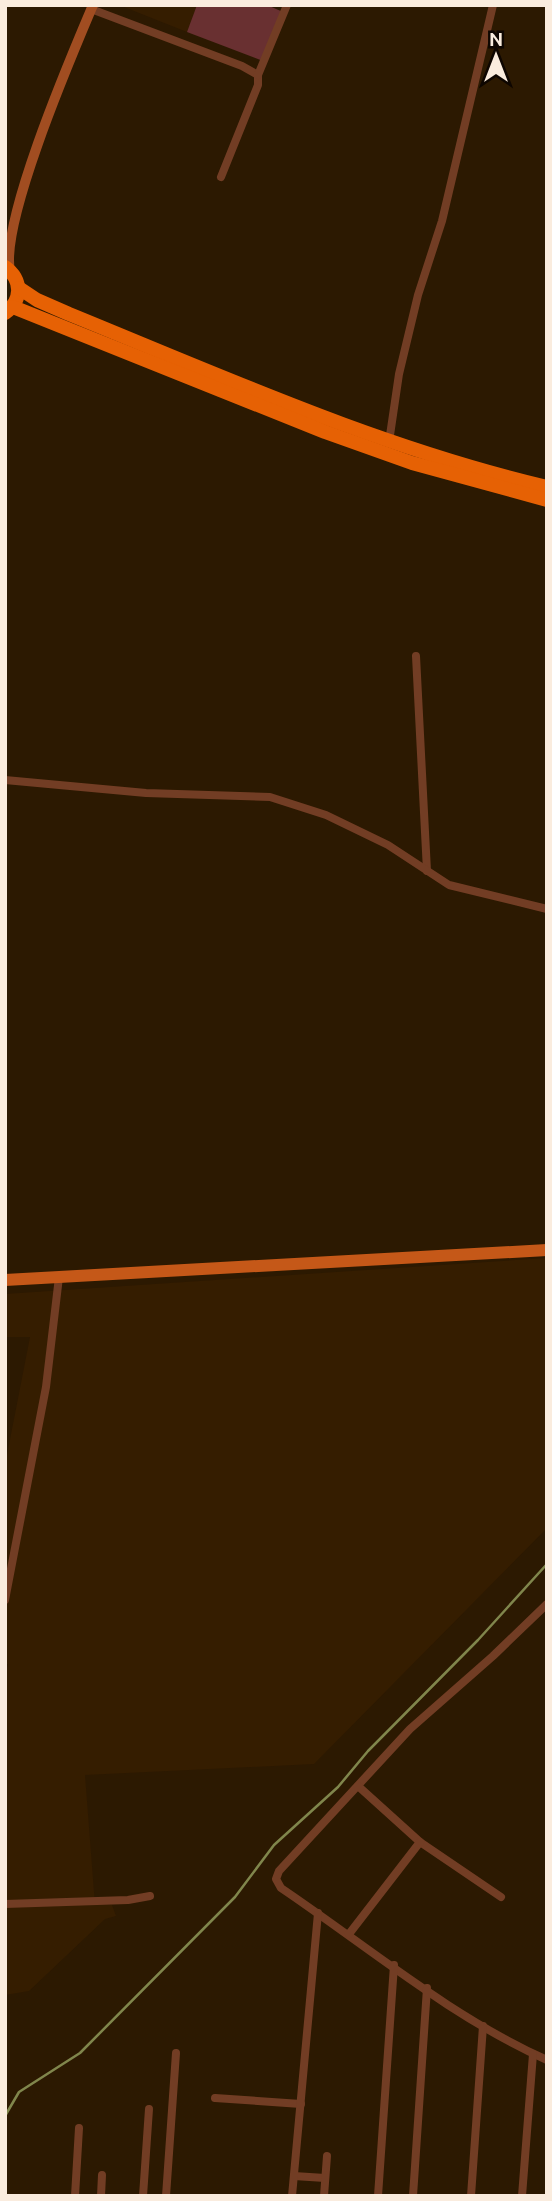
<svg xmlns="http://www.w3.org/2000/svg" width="552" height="2201" font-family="Ubuntu,sans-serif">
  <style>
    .built { fill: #351d00 }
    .green { fill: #693031 }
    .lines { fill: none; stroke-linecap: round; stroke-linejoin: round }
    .stream { stroke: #80864c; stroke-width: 2.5 }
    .street { stroke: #723d24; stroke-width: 8 }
    .secondary { stroke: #a14d21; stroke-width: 10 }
    .primary { stroke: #c55818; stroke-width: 12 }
    .highway { stroke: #e66104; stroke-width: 14 }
  </style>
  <rect width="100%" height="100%" fill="#2c1901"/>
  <g class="built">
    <path d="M 119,5 L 197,5 L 187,32 Z"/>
    <path d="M 547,1258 L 547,1528 L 314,1764 L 85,1775 L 95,1905 L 112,1905 L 116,1916 L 105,1919 L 29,1991 L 5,1995 L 5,1678 L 8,1664 L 5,1664 L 5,1465 L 30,1337 L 5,1337 L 5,1294 Z"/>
  </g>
  <path class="green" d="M 197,5 L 267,5 L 283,12 L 263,61 L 187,32 Z"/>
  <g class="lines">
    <path class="stream" d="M 5,2116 L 19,2092 L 80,2053 L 235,1897 L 274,1845 L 338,1787 L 368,1751 L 478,1640 L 547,1564"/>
    <g class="street">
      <path d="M 91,9 L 242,66 L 258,75 L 258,85 L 221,177"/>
      <path d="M 258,75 L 287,5"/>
      <path d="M 389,442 L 399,374 L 418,295 L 442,221 L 493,5"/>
      <path d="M 416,656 L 427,871"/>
      <path d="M 5,780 L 146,793 L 270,797 L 326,815 L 388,845 L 449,885 L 547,909"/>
      <path d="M 5,1600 L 46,1387 L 59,1277"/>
      <path d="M 547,1604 L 493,1656 L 410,1729 L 279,1871 L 276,1879 L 281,1888 C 367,1946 451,2017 547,2060"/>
      <path d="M 358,1786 L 420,1842 L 501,1897"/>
      <path d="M 5,1904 L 128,1900 L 150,1896"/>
      <path d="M 349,1934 L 420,1842"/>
      <path d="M 215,2098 L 301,2104"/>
      <path d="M 294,2176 L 325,2178"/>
      <path d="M 75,2196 L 79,2128"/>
      <path d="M 101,2196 L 102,2175"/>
      <path d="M 143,2196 L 149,2109"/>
      <path d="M 166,2196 L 176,2053"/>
      <path d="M 292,2196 L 318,1913"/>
      <path d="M 324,2196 L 327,2156"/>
      <path d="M 378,2196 L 394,1965"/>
      <path d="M 413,2196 L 427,1988"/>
      <path d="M 471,2196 L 483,2026"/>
      <path d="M 522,2196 L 533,2054"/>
    </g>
    <path class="secondary" d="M 10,271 C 0,222 71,57 93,5"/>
    <path class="primary" d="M 5,1280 L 547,1250"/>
    <g class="highway">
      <path d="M 5,267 C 23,280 22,301 5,313"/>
      <path d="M 19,288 L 37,300 L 69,314 C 226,378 381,448 547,487"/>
      <path d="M 13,307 L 325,432 L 412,463 L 547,500"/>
    </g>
  </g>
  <rect width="552" height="2201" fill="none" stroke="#faecde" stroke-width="14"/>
  <g transform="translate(496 56)" stroke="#0e0601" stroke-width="5" paint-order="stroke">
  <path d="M0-5L12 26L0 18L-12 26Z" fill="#faecde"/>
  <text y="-10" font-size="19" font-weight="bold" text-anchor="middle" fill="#faecde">N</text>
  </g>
</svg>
